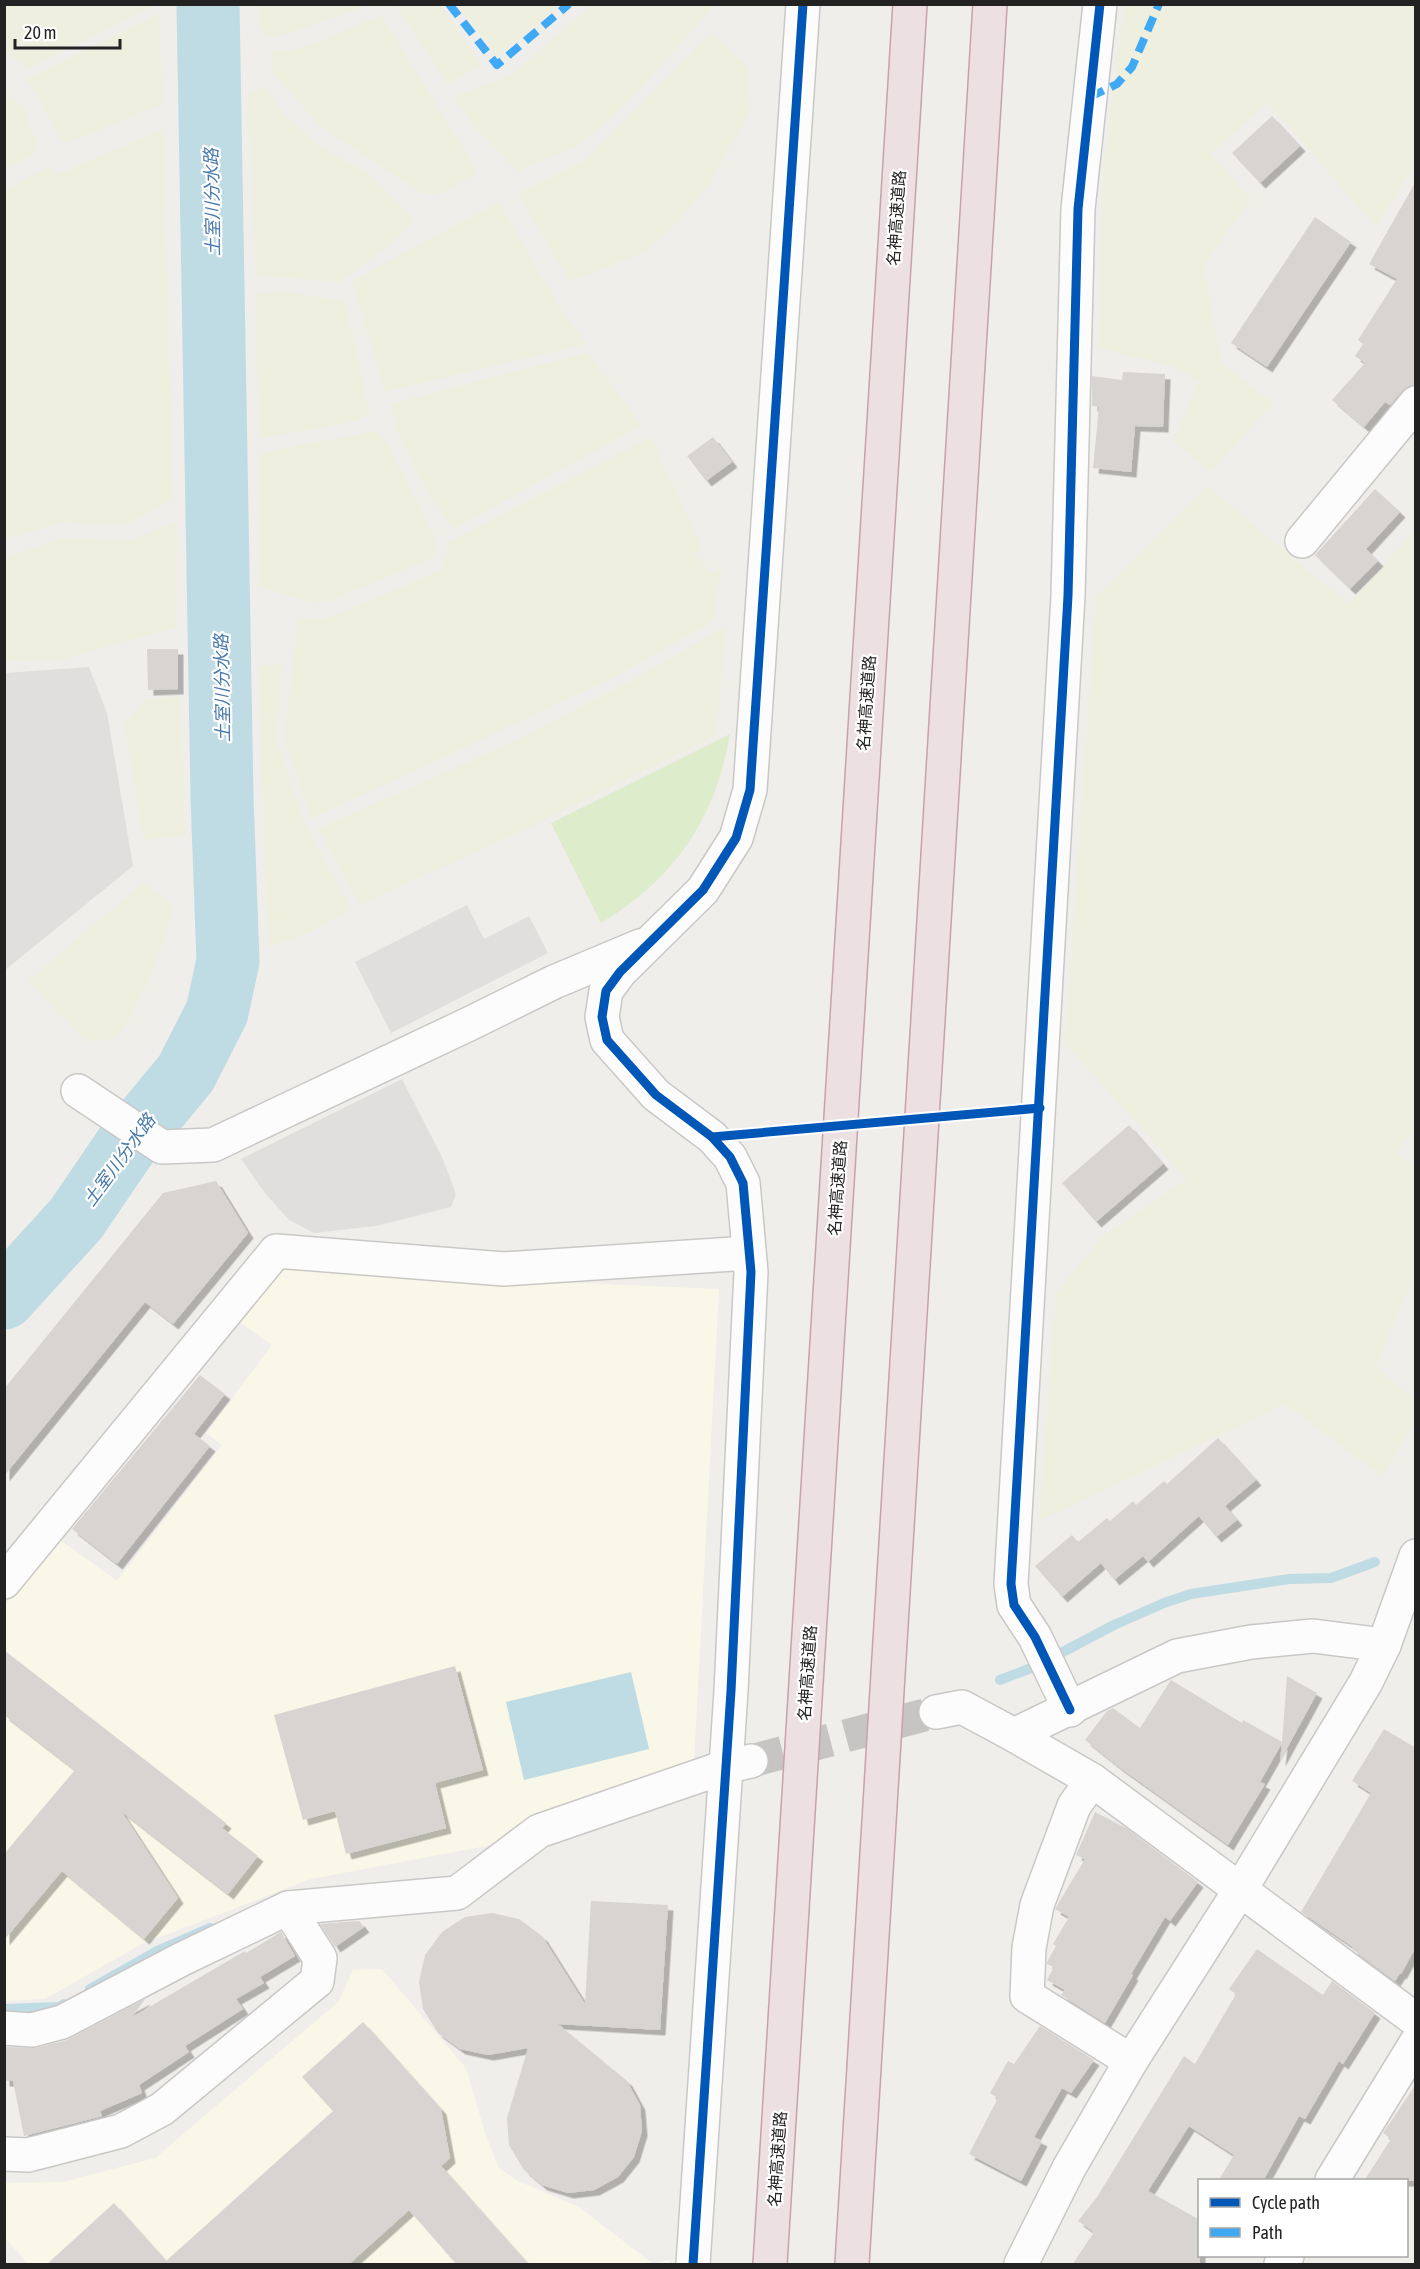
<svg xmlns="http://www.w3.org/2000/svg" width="1420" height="2269" font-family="'Asap Condensed','Noto Sans JP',sans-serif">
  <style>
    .education { fill: #f8f7e8 }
    .farmland { fill: #efefdf }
    .grass { fill: #ddeccb }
    .parking { fill: #e0dfde }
    .water { fill: #bfdbe3 }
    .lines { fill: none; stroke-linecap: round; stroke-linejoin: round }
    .stream { stroke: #bfdbe3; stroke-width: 10 }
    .river { stroke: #bfdbe3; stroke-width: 63 }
    .building { fill: #d7d4d2; filter: url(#shadow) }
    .minor-tunnel { stroke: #c7c5c3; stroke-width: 33; stroke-dasharray: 33 16; stroke-linecap: butt }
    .minor-casing { stroke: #c9c8c7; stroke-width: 36 }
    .highway-casing { stroke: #c5a2ac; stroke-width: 36 }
    .minor { stroke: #fdfcfc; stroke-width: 33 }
    .highway { stroke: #ece0e2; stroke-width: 33 }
    .quiet { stroke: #3fa9f5; stroke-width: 8; stroke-dasharray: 15 8; stroke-linecap: butt }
    .cycleway-casing { stroke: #fff; stroke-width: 13 }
    .cycleway { stroke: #0057b8; stroke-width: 9 }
    .labels { text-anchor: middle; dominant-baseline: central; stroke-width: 4.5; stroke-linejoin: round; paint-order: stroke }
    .street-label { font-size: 16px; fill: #222; stroke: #fff }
    .water-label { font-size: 18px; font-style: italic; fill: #4a7aab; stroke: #fff }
  </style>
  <defs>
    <filter id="shadow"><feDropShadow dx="5.5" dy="5.5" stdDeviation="0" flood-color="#0004"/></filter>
  </defs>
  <rect width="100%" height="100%" fill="#f0eeeb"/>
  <g class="education">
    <path d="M 277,1270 L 719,1289 L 694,1763 L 497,1844 L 311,1879 L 142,1944 L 45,1999 L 5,2001 L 5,1605 L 59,1539 L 117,1581 L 222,1445 L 206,1433 L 272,1345 L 238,1321 Z"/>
    <path d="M 382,1969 L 466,2068 L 486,2136 L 499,2168 L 516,2180 L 579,2207 L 653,2264 L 669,2260 L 669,2264 L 28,2264 L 5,2238 L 4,2183 L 63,2182 L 155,2158 L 338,2002 L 353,1970 Z"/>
  </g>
  <g class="farmland">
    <path d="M 5,4 L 155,4 L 155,5 L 28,68 L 5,52 Z"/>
    <path d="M 257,5 L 257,4 L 368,5 L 280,36 L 268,37 L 259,24 Z"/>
    <path d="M 396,5 L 440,5 L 482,65 L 447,84 Z"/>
    <path d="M 457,5 L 560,5 L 498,56 Z"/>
    <path d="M 593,5 L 715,5 L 638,91 L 603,125 L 577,146 L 518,171 L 478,131 L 454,97 L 509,76 Z"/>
    <path d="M 1124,5 L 1415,5 L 1415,165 L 1376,227 L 1268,103 L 1210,154 L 1251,199 L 1204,265 L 1221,363 L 1273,403 L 1211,472 L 1173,440 L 1200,381 L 1175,367 L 1099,348 L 1103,171 Z"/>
    <path d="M 159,14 L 163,104 L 64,144 L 27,79 Z"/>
    <path d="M 381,15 L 478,172 L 441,194 L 422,193 L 320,126 L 271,71 L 272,51 L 292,50 L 317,43 Z"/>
    <path d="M 712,33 L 749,69 L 751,110 L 709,184 L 667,233 L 642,253 L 570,282 L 518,194 L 587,159 Z"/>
    <path d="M 259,87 L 268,89 L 278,108 L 320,147 L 369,174 L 415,220 L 392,243 L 340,282 L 256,275 L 248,94 Z"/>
    <path d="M 4,91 L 25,111 L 39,150 L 5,170 Z"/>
    <path d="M 163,129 L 173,499 L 129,523 L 95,525 L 66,521 L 5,539 L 5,191 L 49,166 L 57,175 Z"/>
    <path d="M 499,202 L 557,303 L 586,344 L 385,392 L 352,281 Z"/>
    <path d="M 286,291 L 345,302 L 370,414 L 357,421 L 259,439 L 255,294 Z"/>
    <path d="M 587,353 L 642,425 L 453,529 L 423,485 L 399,436 L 390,404 Z"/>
    <path d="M 376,431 L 386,442 L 435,538 L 434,557 L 329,601 L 310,602 L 258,586 L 259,453 Z"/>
    <path d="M 651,437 L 702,548 L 695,553 L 711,574 L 722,566 L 713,621 L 613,678 L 311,819 L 284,739 L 298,618 L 329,618 L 444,569 L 448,543 Z"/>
    <path d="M 1207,486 L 1348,604 L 1415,530 L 1416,1127 L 1396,1151 L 1415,1170 L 1416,1273 L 1375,1366 L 1415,1400 L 1415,1422 L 1382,1476 L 1285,1404 L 1039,1521 L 1056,1293 L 1104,1235 L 1187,1179 L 1065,1043 L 1096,597 Z"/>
    <path d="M 176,521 L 176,627 L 60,660 L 5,661 L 5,558 L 64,538 L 132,541 Z"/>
    <path d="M 725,627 L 717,735 L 541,822 L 360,905 L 318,829 L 517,740 L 619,687 Z"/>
    <path d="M 282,664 L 277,740 L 304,823 L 352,909 L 307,934 L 268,947 L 258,666 Z"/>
    <path d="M 180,696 L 185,835 L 144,840 L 124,724 L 145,700 Z"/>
    <path d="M 143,883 L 175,906 L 153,972 L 124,1028 L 111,1040 L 86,1041 L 28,981 Z"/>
  </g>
  <path class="grass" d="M 730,734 C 715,820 675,878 601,923 L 551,823 Z"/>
  <g class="parking">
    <path d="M 89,667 L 107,713 L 133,866 L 5,970 L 5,673 Z"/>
    <path d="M 467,905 L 484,939 L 529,916 L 548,953 L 391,1033 L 355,962 Z"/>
    <path d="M 402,1079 L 442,1157 L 456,1194 L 451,1207 L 376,1226 L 314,1233 L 289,1220 L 265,1193 L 241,1159 Z"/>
  </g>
  <path class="water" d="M 631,1672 L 649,1749 L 524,1780 L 506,1702 Z"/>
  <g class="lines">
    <g class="stream">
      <path d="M 1059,1654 L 1114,1625 L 1164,1603 L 1191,1594 L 1289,1579 L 1331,1578 L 1375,1562"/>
      <path d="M 1000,1680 L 1036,1666"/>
      <path d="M 90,1989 L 157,1951 L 210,1928"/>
      <path d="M 4,2009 L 59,2007 L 64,2004"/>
    </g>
    <path class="river" d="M 4,1298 L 76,1219 L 125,1147 L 186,1073 L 217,1012 L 228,961 L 222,797 L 208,4"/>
  </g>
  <g class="building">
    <path d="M 1272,116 L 1300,146 L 1260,183 L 1232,153 Z"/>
    <path d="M 1416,181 L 1416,385 L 1409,386 L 1402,391 L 1390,405 L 1385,402 L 1364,427 L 1332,400 L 1365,363 L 1355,356 L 1363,344 L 1358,340 L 1397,279 L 1369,264 Z"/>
    <path d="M 1315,217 L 1351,242 L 1267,367 L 1231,343 Z"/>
    <path d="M 1123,372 L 1165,374 L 1163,427 L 1135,426 L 1131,472 L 1093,468 L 1099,407 L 1092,406 L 1092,376 L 1122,380 Z"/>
    <path d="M 713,437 L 732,462 L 706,481 L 687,456 Z"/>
    <path d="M 1375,489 L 1400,512 L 1366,549 L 1378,561 L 1350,589 L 1315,555 Z"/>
    <path d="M 147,649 L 178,649 L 178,689 L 148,690 Z"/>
    <path d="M 1129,1125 L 1163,1164 L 1096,1222 L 1062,1183 Z"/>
    <path d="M 216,1181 L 248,1233 L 173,1324 L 145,1302 L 4,1476 L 4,1389 L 163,1193 Z"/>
    <path d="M 200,1375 L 225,1394 L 194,1434 L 210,1446 L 117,1564 L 72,1529 Z"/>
    <path d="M 1218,1438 L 1256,1480 L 1225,1506 L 1237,1520 L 1216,1537 L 1199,1516 L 1148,1562 L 1143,1556 L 1114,1580 L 1101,1563 L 1062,1597 L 1035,1566 L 1072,1535 L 1078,1542 L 1107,1518 L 1110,1521 L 1133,1501 L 1136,1505 L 1164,1481 L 1167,1484 Z"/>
    <path d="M 4,1650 L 226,1823 L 222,1828 L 258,1856 L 228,1894 L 121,1811 L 178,1898 L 144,1939 L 62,1871 L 4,1940 L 4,1854 L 75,1770 L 4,1715 Z"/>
    <path d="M 455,1666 L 483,1770 L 435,1783 L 446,1828 L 346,1854 L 335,1811 L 303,1820 L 274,1715 Z"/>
    <path d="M 1287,1676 L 1317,1693 L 1280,1761 L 1282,1743 L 1260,1782 L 1265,1784 L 1228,1845 L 1119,1767 L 1085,1740 L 1107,1711 L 1113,1708 L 1140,1728 L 1171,1680 L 1242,1723 L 1243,1720 L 1282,1742 Z"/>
    <path d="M 1384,1729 L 1416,1748 L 1416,1947 L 1401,1974 L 1400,1973 L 1395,1981 L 1352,1949 L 1353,1947 L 1301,1912 L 1371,1793 L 1352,1781 Z"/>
    <path d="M 1095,1812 L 1126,1828 L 1198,1882 L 1170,1921 L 1165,1917 L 1131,1974 L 1133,1975 L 1105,2023 L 1061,1995 L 1065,1990 L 1047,1980 L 1054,1967 L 1047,1964 L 1047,1962 L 1056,1946 L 1053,1944 L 1069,1917 L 1055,1909 L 1085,1859 L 1076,1855 Z"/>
    <path d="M 591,1901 L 668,1905 L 660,2030 L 558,2024 L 627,2081 L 640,2105 L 642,2131 L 634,2157 L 618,2177 L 594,2190 L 568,2193 L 542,2185 L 524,2170 L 509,2145 L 507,2118 L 528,2048 L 488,2055 L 460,2049 L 438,2033 L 423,2009 L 419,1982 L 425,1955 L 442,1932 L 465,1917 L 492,1913 L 519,1919 L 542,1936 L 585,2004 Z"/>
    <path d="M 359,1921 L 364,1927 L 335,1947 L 320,1924 Z"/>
    <path d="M 281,1932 L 295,1956 L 260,1977 L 264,1983 L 236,1999 L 243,2009 L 185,2046 L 189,2052 L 139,2085 L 142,2093 L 100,2111 L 102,2116 L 99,2117 L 24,2136 L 13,2081 L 4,2081 L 4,2047 L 36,2048 L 67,2040 L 145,1999 L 132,2017 L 245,1951 L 246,1953 Z"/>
    <path d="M 1257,1949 L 1323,1995 L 1332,1981 L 1375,2013 L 1343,2064 L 1339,2061 L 1305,2119 L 1299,2116 L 1263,2181 L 1218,2181 L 1234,2155 L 1189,2126 L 1148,2191 L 1200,2220 L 1200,2265 L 1072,2265 L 1094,2232 L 1078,2221 L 1097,2197 L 1184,2056 L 1195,2064 L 1236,1994 L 1229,1989 Z"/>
    <path d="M 363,2022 L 441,2109 L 450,2158 L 441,2166 L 529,2265 L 457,2265 L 409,2210 L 348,2265 L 46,2265 L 114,2203 L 166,2261 L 333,2111 L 302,2077 Z"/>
    <path d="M 1040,2026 L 1094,2060 L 1071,2093 L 1062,2088 L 1034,2137 L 1042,2141 L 1021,2181 L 969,2154 L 998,2098 L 990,2093 L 1008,2061 L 1014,2064 Z"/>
    <path d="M 1416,2084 L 1416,2181 L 1364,2181 L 1391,2139 L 1383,2133 Z"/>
  </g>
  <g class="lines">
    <path class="minor-tunnel" d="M 751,1761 L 936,1712"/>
    <defs>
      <g id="minor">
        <path d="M 1302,541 L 1416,403"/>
        <path d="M 78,1091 L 162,1147 L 213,1145 L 469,1024 L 554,982 L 640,946"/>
        <path d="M 4,1582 L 276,1251 L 504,1269 L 749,1253"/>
        <path d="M 1070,1710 L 1035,1637 L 1014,1605 L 1011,1584 L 1068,596 L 1078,209 L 1100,4"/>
        <path d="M 936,1712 L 962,1707 L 1014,1735 L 1177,1656 L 1251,1642 L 1313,1636 L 1384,1645"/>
        <path d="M 1014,1735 L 1092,1780 L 1416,2020"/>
        <path d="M 1092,1780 L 1074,1806 L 1037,1905 L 1029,1948 L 1027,1996 L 1131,2061"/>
        <path d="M 4,2028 L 32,2030 L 62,2022 L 182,1959 L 288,1908"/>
        <path d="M 4,2154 L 28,2155 L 121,2131 L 162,2109 L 317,1981 L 320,1958 L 288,1908 L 457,1893 L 539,1831 L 725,1767 L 751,1761"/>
        <path d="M 1332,2180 L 1416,2043"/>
        <path d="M 693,2264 L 731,1691 L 751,1272 L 743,1183 L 730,1157 L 712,1137 L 656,1095 L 607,1040 L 602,1017 L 606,991 L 620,972 L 703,890 L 736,838 L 750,790 L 803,4"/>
        <path d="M 1021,2264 L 1069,2168 L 1131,2061 L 1240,1890 L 1366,1682 L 1384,1645 L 1416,1556"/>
        <path d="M 1281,2264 L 1287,2256"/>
      </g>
      <g id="highway">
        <path d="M 770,2264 L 910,4"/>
        <path d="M 852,2264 L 990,4"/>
      </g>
    </defs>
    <use href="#minor" class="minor-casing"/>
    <use href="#highway" class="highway-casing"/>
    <use href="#minor" class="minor"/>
    <use href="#highway" class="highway"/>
    <g class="quiet">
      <path d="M 449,4 L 497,65 L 569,4"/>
      <path d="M 1090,97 L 1117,84 L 1132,67 L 1159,4"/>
    </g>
    <defs>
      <g id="cycleway">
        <path d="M 712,1137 L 1040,1108"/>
        <path d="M 1070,1710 L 1035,1637 L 1014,1605 L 1011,1584 L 1068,596 L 1078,209 L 1100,4"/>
        <path d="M 693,2264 L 731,1691 L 751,1272 L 743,1183 L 730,1157 L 712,1137 L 656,1095 L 607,1040 L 602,1017 L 606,991 L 620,972 L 703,890 L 736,838 L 750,790 L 803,4"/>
      </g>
    </defs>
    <use href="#cycleway" class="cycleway-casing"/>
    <use href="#cycleway" class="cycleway"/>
  </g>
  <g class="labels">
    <g class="street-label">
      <text transform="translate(896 218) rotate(-86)">名神高速道路</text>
      <text transform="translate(866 703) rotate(-86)">名神高速道路</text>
      <text transform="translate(837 1188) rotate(-86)">名神高速道路</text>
      <text transform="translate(807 1673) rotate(-86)">名神高速道路</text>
      <text transform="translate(777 2159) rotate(-86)">名神高速道路</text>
    </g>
    <g class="water-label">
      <text transform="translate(212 202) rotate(-91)">土室川分水路</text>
      <text transform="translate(222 688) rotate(-91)">土室川分水路</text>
      <text transform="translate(119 1160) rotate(-54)">土室川分水路</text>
    </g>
  </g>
  <rect width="1420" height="2269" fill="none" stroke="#222222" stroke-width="12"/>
  <rect x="1198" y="2179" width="210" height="78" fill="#ffffff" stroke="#a7a7a7" stroke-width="1.5"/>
  <rect x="1210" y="2198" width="30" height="9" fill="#0057b8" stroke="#a7a7a7" stroke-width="1.5"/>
  <text x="1252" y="2209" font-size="18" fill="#222222">Cycle path</text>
  <rect x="1210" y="2228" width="30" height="9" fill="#3fa9f5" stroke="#a7a7a7" stroke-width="1.5"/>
  <text x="1252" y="2239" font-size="18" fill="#222222">Path</text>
  <path d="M15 39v9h105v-9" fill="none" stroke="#222222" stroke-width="3"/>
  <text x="24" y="39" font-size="18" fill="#222222" stroke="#ffffff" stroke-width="4.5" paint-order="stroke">20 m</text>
</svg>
